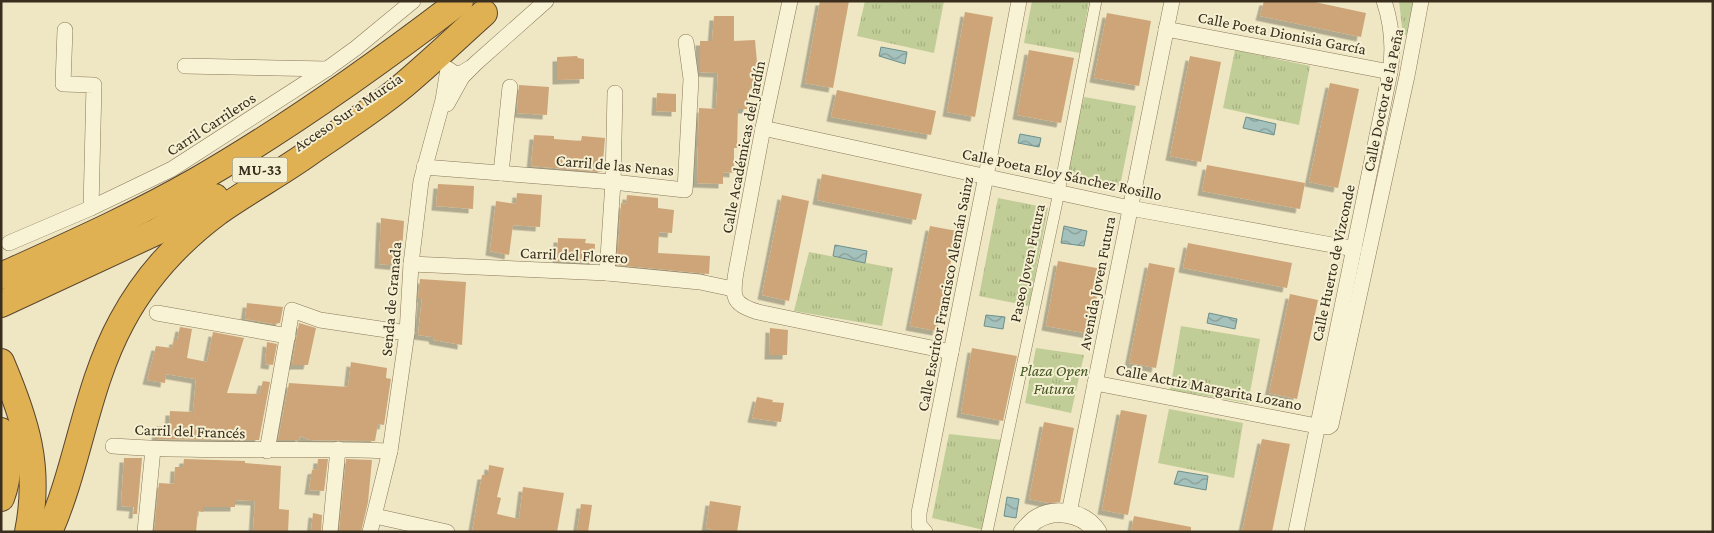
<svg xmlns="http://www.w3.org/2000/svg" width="1714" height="533" font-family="'Crimson Pro',serif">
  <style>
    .park { fill: url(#park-tufts) }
    .water { fill: url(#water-waves); stroke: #6c908b }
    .building { fill: #cea578; filter: url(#shadow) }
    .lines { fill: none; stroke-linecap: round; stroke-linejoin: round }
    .pedestrian-casing { stroke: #897859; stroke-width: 12 }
    .minor-casing { stroke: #897859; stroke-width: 16 }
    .tertiary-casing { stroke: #897859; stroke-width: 20 }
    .motorway-casing { stroke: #57452e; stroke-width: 28 }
    .pedestrian { stroke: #f9f3d6; stroke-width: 11 }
    .minor { stroke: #f9f3d6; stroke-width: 15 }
    .tertiary { stroke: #f9f3d6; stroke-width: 19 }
    .motorway { stroke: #e0b152; stroke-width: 26 }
    .labels { text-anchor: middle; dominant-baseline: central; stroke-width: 4; stroke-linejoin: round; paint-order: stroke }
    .shield { fill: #f6f0d2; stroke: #726854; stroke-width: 1 }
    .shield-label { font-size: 15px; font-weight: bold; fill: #392e1e }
    .street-label { font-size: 16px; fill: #392e1e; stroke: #f6f0d2 }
    .park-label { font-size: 16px; font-style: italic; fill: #445624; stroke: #f6f0d2 }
  </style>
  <defs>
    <pattern id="park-tufts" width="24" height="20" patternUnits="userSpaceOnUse" patternTransform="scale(1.25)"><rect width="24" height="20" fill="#c1cd96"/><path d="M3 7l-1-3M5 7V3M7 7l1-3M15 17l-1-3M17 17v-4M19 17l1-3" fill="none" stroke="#a7b081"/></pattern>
    <pattern id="water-waves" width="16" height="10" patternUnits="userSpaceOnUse" patternTransform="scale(1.25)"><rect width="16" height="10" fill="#a5c1bc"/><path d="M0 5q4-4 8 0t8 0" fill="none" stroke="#879d98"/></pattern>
    <filter id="shadow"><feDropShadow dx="-4.5" dy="4.5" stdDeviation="0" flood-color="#0004"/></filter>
  </defs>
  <rect width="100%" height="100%" fill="#efe6c3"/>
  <g class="park">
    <path d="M 865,1 L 944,1 L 934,53 L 857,36 Z"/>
    <path d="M 1032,1 L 1089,1 L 1080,53 L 1024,43 Z"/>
    <path d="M 1399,1 L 1414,1 L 1410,34 L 1403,35 Z"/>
    <path d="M 1235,50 L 1310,66 L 1299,125 L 1223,108 Z"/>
    <path d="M 1084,97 L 1136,106 L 1120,186 L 1066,175 Z"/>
    <path d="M 998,198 L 1048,208 L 1029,306 L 979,296 Z"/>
    <path d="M 809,252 L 893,268 L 882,326 L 794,311 Z"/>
    <path d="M 1181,326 L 1260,339 L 1248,403 L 1170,390 Z"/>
    <path d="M 1036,348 L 1084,355 L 1071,413 L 1025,403 Z"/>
    <path d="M 1169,409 L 1243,423 L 1234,478 L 1158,463 Z"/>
    <path d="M 949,434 L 1002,440 L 984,530 L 932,518 Z"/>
  </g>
  <g class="water">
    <path d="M 881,47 L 907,52 L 905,64 L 879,56 Z"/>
    <path d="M 1246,117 L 1276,124 L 1274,135 L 1243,128 Z"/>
    <path d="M 1020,134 L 1041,138 L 1039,147 L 1018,143 Z"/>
    <path d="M 1064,226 L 1087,231 L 1084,246 L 1061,243 Z"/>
    <path d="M 835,245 L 867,251 L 865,263 L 833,256 Z"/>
    <path d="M 1209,313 L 1237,319 L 1235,329 L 1207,323 Z"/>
    <path d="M 986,315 L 1005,317 L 1003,329 L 984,326 Z"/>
    <path d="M 1178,471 L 1208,476 L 1206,490 L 1174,484 Z"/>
    <path d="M 1007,497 L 1019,499 L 1016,518 L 1004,516 Z"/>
  </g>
  <g class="building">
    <path d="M 820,1 L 849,1 L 833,88 L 805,83 Z"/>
    <path d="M 1264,1 L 1310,1 L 1366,13 L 1361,37 L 1260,16 Z"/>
    <path d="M 965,12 L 993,17 L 975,117 L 947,112 Z"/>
    <path d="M 1107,13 L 1151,21 L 1139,86 L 1094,78 Z"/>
    <path d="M 714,16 L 734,16 L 734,41 L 755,40 L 758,73 L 758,85 L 751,85 L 748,96 L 748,109 L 738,109 L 737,148 L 734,148 L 734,173 L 723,172 L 723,184 L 697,183 L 699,108 L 716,109 L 718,73 L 700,72 L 700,41 L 712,41 Z"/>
    <path d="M 1029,50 L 1074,58 L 1061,123 L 1017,115 Z"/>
    <path d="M 577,56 L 578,58 L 584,59 L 584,79 L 557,80 L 557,57 Z"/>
    <path d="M 1190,56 L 1221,62 L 1201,162 L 1170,156 Z"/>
    <path d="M 1330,83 L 1359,89 L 1338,188 L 1309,182 Z"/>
    <path d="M 519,85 L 549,87 L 547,115 L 517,113 Z"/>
    <path d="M 837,90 L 936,111 L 931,135 L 831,117 Z"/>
    <path d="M 657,93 L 676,94 L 676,112 L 656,111 Z"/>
    <path d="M 534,135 L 554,136 L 554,139 L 581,141 L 582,136 L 605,138 L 602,172 L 531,166 Z"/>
    <path d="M 1207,165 L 1305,183 L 1300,209 L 1202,191 Z"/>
    <path d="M 822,174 L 922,194 L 916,220 L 817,200 Z"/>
    <path d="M 438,184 L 474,186 L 473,209 L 436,206 Z"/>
    <path d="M 517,193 L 542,195 L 540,227 L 513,225 L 509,255 L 490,251 L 496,201 L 516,204 Z"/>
    <path d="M 627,195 L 658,198 L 658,208 L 674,210 L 672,233 L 659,232 L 658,253 L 710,256 L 709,274 L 617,265 L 621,203 L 626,204 Z"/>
    <path d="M 782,195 L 809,201 L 789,301 L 762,295 Z"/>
    <path d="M 381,218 L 404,221 L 401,266 L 379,264 Z"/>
    <path d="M 930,226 L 957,231 L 937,331 L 910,326 Z"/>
    <path d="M 558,238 L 586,239 L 585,243 L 595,244 L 594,263 L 557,261 Z"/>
    <path d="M 1188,243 L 1292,263 L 1287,288 L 1183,268 Z"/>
    <path d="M 1058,261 L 1102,269 L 1090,334 L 1046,326 Z"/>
    <path d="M 1149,263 L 1175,268 L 1156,368 L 1129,363 Z"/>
    <path d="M 420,279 L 466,282 L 462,345 L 434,340 L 433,337 L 418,335 L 422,298 L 418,298 Z"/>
    <path d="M 1290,294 L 1318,300 L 1297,399 L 1269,393 Z"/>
    <path d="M 247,303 L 283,307 L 280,323 L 274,324 L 245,319 Z"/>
    <path d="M 299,323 L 316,328 L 308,365 L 292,365 Z"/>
    <path d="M 180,327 L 192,329 L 187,358 L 207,362 L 213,332 L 244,338 L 227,393 L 259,394 L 263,381 L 270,382 L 259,440 L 156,439 L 157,426 L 169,426 L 170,411 L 193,412 L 196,379 L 166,374 L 165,383 L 147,380 L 156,346 L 172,348 L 174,340 L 177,340 Z"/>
    <path d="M 770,328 L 788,330 L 787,355 L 769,355 Z"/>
    <path d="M 267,342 L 277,344 L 273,365 L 265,364 Z"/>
    <path d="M 972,348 L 1017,356 L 1003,421 L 961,413 Z"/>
    <path d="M 351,362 L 387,368 L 386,378 L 391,379 L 384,425 L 378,424 L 375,441 L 310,440 L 300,436 L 299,440 L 278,440 L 289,383 L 348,387 Z"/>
    <path d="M 757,397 L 773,400 L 772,402 L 784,403 L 781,422 L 752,418 Z"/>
    <path d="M 1121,410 L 1147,415 L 1128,515 L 1102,510 Z"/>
    <path d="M 1044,422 L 1074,428 L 1060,502 L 1049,503 L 1029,499 Z"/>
    <path d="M 1262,439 L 1290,444 L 1272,532 L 1242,532 Z"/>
    <path d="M 124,458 L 142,458 L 137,514 L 133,514 L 134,507 L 121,506 Z"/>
    <path d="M 184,459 L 245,461 L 245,463 L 281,466 L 279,509 L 289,510 L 288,532 L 253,532 L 255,501 L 235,500 L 235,507 L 203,507 L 203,512 L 198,511 L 196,532 L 154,532 L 159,483 L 174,484 L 175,467 L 183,467 Z"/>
    <path d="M 318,459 L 328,459 L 324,491 L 309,490 L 312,470 L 317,469 Z"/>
    <path d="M 346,459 L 372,460 L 368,502 L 361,532 L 339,532 Z"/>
    <path d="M 489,465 L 504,468 L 497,497 L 501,498 L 497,514 L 519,519 L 523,487 L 564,493 L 557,532 L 472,532 L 482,475 L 488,475 Z"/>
    <path d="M 710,501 L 741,506 L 737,532 L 713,532 L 713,530 L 706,528 Z"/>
    <path d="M 581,504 L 592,505 L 588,532 L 577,532 Z"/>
    <path d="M 313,513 L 322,515 L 321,532 L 311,532 Z"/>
    <path d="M 1134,516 L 1191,527 L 1191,532 L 1131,532 Z"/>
  </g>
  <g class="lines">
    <defs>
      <path id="pedestrian" d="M 987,532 L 1059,192 L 1096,1"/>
      <g id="minor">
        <path d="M 790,1 L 763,128 L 736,272 C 732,297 732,304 758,312 L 951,352"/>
        <path d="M 1166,29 L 1390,72"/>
        <path d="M 65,30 L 63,84 L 94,85 L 91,208"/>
        <path d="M 185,66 L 327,69"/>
        <path d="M 447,104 L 462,77 L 476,63 L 546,1"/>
        <path d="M 763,128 L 1130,208 L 1354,249"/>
        <path d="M 424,167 L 613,182 L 685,190 L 691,79 L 686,42"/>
        <path d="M 501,173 L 510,87"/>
        <path d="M 9,243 L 91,208 L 172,169 L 327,69 L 356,48 L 413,1"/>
        <path d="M 411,264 L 607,273 L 700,282 L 733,289"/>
        <path d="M 607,273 L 613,182 L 615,93"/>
        <path d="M 157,313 L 288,336"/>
        <path d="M 1095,383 L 1317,426 L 1328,427 L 1331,425 L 1407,76 L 1421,1"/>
        <path d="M 113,446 C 205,453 297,447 390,451"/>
        <path d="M 267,451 L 292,310 L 320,320 L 407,333"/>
        <path d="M 1069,513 L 1172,1"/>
        <path d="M 375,516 L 447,532"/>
        <path d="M 145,532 L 153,449"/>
        <path d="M 330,532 L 338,449"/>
        <path d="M 370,532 L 390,451 L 407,333 L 411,264 L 421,181 L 443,100 L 448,69 L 454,73 L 460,74 L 470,68"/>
        <path d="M 925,532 L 919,525 L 919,513 L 986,176 L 1019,1"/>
        <path d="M 1296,532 L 1390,72 C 1394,47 1392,25 1384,1"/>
      </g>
      <path id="tertiary" d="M 1023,532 C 1027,528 1031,523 1035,520 C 1054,507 1084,512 1097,532"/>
      <g id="motorway">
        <path d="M 1,276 C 67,246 133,217 196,181 C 288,128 375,66 460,1"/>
        <path d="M 1,304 L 158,231 L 215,197"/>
        <path d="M 1,362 C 26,421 41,467 28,532"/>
        <path d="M 1,431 C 10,452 9,477 1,498"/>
        <path d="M 49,532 C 79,464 86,387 122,321 C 145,278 179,241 218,212 C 249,190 283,172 313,150 C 342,130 372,111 399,89 C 428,65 456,38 484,13"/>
      </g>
    </defs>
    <use href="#pedestrian" class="pedestrian-casing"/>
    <use href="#minor" class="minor-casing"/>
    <use href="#tertiary" class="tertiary-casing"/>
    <use href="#motorway" class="motorway-casing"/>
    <use href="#pedestrian" class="pedestrian"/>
    <use href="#minor" class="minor"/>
    <use href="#tertiary" class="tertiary"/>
    <use href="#motorway" class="motorway"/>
  </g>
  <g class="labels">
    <rect class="shield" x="232.5" y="157.5" width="55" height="25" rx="4"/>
    <g class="shield-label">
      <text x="260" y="170">MU-33</text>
    </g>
    <g class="street-label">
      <text transform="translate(1282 33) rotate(11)">Calle Poeta Dionisia García</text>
      <text transform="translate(1383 100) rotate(-78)">Calle Doctor de la Peña</text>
      <text transform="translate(348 112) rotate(-34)">Acceso Sur a Murcia</text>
      <text transform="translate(211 124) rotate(-33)">Carril Carrileros</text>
      <text transform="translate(743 147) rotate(-79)">Calle Académicas del Jardín</text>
      <text transform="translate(615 165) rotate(5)">Carril de las Nenas</text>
      <text transform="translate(1062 174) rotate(12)">Calle Poeta Eloy Sánchez Rosillo</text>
      <text transform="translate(574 255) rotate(3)">Carril del Florero</text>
      <text transform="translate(1027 263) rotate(-78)">Paseo Joven Futura</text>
      <text transform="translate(1333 263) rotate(-78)">Calle Huerto de Vizconde</text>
      <text transform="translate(1097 283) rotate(-79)">Avenida Joven Futura</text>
      <text transform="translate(945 294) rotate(-79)">Calle Escritor Francisco Alemán Sainz</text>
      <text transform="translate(391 299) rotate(-85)">Senda de Granada</text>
      <text transform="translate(1209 387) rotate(11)">Calle Actriz Margarita Lozano</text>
      <text transform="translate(190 431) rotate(2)">Carril del Francés</text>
    </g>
    <g class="park-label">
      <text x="1054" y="370">Plaza Open<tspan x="1054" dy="18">Futura</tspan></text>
    </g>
  </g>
  <rect width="1714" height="533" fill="none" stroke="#392e1e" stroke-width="5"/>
</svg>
